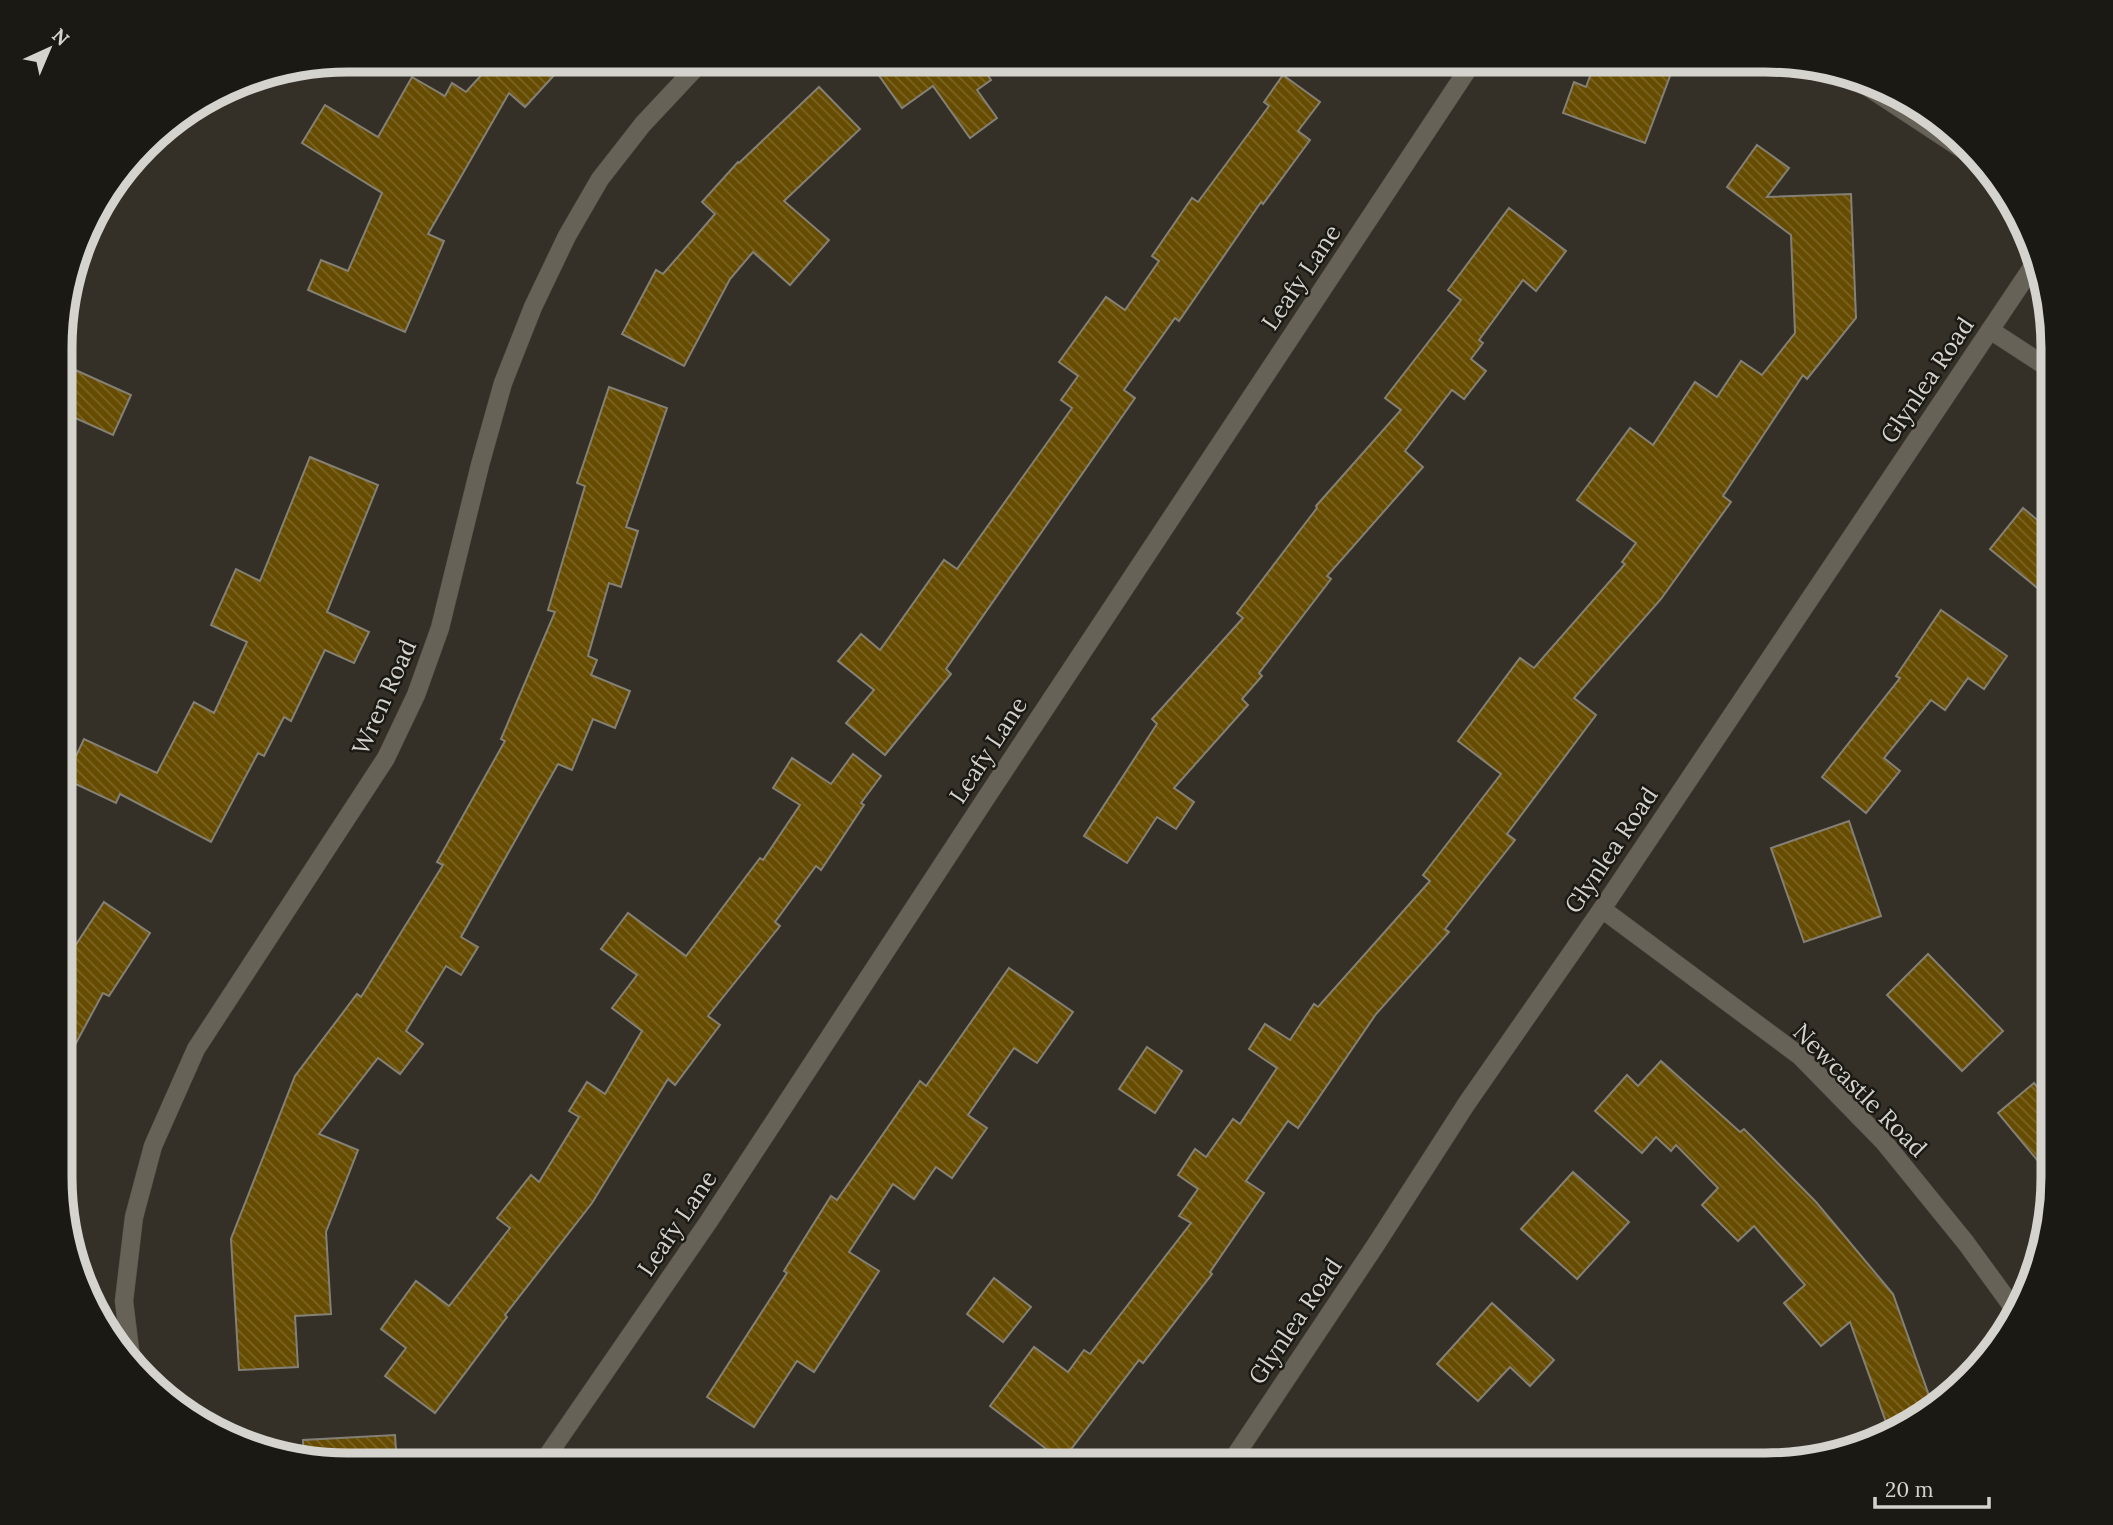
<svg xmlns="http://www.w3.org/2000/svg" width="2113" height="1525" font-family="Lora,serif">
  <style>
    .building { fill: url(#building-back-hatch); stroke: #858075; stroke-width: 2 }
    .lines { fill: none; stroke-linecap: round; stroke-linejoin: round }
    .minor-casing { stroke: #504c45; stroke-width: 19 }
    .minor { stroke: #676257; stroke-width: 18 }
    .labels { text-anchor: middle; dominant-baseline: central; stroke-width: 5; stroke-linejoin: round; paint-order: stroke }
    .street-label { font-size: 24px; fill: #d5d3cd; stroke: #1b1914 }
    .rim { fill: none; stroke: #d5d3cd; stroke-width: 9 }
  </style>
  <defs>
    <pattern id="building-back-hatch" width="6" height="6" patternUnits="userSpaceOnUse" patternTransform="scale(1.75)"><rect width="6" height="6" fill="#664c01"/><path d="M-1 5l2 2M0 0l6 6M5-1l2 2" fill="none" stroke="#7b6525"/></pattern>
  </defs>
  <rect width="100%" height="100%" fill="#353027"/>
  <g class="building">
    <path d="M 472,60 L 568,60 L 525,107 L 509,93 L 428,234 L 444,241 L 405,332 L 308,290 L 321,260 L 348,271 L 382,193 L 302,143 L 325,105 L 378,137 L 412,77 L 445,96 L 452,83 L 466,92 L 485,71 Z"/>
    <path d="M 868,60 L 977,60 L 991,80 L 977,90 L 997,118 L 970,138 L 933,86 L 902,108 Z"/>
    <path d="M 1596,60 L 1626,60 L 1670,76 L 1645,143 L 1563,113 L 1574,82 L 1586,87 Z"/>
    <path d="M 1283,75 L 1320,102 L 1298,131 L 1310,140 L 1263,204 L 1261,202 L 1179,321 L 1175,318 L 1124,390 L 1135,398 L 946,669 L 951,674 L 885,755 L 846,723 L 874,690 L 838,661 L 861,634 L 880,650 L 944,560 L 957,569 L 1072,408 L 1061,400 L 1078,376 L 1059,362 L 1106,297 L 1125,310 L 1159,261 L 1152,256 L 1192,198 L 1198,202 L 1269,106 L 1264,102 Z"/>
    <path d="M 819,87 L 860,129 L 784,201 L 829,240 L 790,285 L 753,252 L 730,279 L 684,366 L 622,334 L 656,270 L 663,274 L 715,214 L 702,202 L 738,162 L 739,163 Z"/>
    <path d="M 1757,145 L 1789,168 L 1767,197 L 1851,194 L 1856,318 L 1807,379 L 1803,375 L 1723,496 L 1731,502 L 1661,599 L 1574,698 L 1596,715 L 1507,834 L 1515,840 L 1445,929 L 1449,932 L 1376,1014 L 1298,1128 L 1288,1121 L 1246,1181 L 1264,1193 L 1210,1272 L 1212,1274 L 1143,1363 L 1139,1360 L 1062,1461 L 990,1406 L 1034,1347 L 1068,1372 L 1084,1350 L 1090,1354 L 1191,1223 L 1179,1216 L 1198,1189 L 1178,1175 L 1195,1149 L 1206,1157 L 1233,1119 L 1240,1124 L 1277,1068 L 1249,1049 L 1265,1024 L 1290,1040 L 1314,1004 L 1318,1007 L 1430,881 L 1423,875 L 1501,774 L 1458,741 L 1520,658 L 1534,668 L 1625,564 L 1622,562 L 1636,543 L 1577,500 L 1630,428 L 1653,445 L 1695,382 L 1717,397 L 1741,361 L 1762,375 L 1795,333 L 1791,235 L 1727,187 Z"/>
    <path d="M 1509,208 L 1566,251 L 1536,291 L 1523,280 L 1479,340 L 1483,343 L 1471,359 L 1486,371 L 1464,399 L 1452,390 L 1405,451 L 1423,467 L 1327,576 L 1331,579 L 1259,673 L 1262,676 L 1242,699 L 1248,705 L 1174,788 L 1194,802 L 1176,829 L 1157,817 L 1127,863 L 1084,836 L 1157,724 L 1152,719 L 1243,618 L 1237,613 L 1317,508 L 1316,506 L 1401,410 L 1385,398 L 1461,300 L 1448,290 Z"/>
    <path d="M 62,364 L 131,395 L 113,435 L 62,412 Z"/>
    <path d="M 609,387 L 667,408 L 626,527 L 638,531 L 621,587 L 609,583 L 588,656 L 597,660 L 591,675 L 630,691 L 615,728 L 593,719 L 572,770 L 558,764 L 461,937 L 478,947 L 461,975 L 446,966 L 406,1031 L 423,1044 L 400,1074 L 378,1058 L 319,1134 L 358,1150 L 326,1232 L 331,1314 L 295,1316 L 298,1367 L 239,1370 L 231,1239 L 295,1076 L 357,994 L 361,997 L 443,865 L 437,862 L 505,741 L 501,739 L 555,612 L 548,610 L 585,486 L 577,483 Z"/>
    <path d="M 310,457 L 378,485 L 327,612 L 369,632 L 354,663 L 325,650 L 291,721 L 284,717 L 264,756 L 258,753 L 211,842 L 120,794 L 116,803 L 65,779 L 84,739 L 157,773 L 194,702 L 214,713 L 247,642 L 211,625 L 236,569 L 260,581 Z"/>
    <path d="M 2023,508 L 2053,533 L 2053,601 L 1990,549 Z"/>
    <path d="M 1941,610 L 2007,656 L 1984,689 L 1968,678 L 1945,710 L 1931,700 L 1884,758 L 1900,771 L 1866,813 L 1822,777 L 1900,678 L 1896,676 Z"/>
    <path d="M 853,754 L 881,776 L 861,803 L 864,805 L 821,870 L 816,866 L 775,922 L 780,926 L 708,1016 L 720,1025 L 675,1085 L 668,1079 L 592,1203 L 505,1315 L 507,1317 L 435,1413 L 385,1376 L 406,1348 L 381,1329 L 416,1281 L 449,1306 L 510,1228 L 497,1218 L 531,1175 L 539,1182 L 579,1117 L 569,1111 L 587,1082 L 605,1094 L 642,1031 L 612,1008 L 637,975 L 601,949 L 628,913 L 686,956 L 760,858 L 763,860 L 800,805 L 773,788 L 792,758 L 831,784 Z"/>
    <path d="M 1849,821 L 1881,916 L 1804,942 L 1771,848 Z"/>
    <path d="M 104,902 L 150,933 L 109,996 L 103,993 L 62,1069 L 62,939 L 75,946 Z"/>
    <path d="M 1928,954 L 2003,1031 L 1962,1071 L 1887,995 Z"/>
    <path d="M 1009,968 L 1073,1012 L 1037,1063 L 1014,1048 L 968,1115 L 987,1128 L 952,1178 L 936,1167 L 914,1199 L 893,1184 L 849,1252 L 879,1271 L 814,1372 L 797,1361 L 754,1427 L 707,1397 L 787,1273 L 784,1271 L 831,1196 L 837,1200 L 920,1081 L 926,1086 Z"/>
    <path d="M 1147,1047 L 1182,1071 L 1155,1113 L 1119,1089 Z"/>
    <path d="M 1661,1061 L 1740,1132 L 1744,1129 L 1816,1202 L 1893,1294 L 1932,1404 L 1893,1436 L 1891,1436 L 1850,1322 L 1821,1346 L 1784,1303 L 1805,1285 L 1754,1226 L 1738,1241 L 1702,1205 L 1718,1188 L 1676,1145 L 1671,1151 L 1656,1137 L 1642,1153 L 1595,1111 L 1627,1075 L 1638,1086 Z"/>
    <path d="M 2034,1083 L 2053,1106 L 2053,1179 L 1998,1113 Z"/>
    <path d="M 1573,1172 L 1629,1222 L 1577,1279 L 1521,1229 Z"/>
    <path d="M 994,1278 L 1031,1307 L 1003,1342 L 967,1314 Z"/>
    <path d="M 1492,1303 L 1554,1360 L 1530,1386 L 1510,1367 L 1478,1401 L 1437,1364 Z"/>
    <path d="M 395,1435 L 397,1465 L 330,1465 L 304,1459 L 303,1440 Z"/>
  </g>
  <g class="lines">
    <defs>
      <g id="minor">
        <path d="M 1851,76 L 1968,153"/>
        <path d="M 1990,330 L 2053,371"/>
        <path d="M 1602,909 L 1800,1056 L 1884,1142 L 1966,1243 L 2017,1313"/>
        <path d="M 131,1358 L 124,1301 L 134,1217 L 153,1146 L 196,1049 L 386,758 L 416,695 L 440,628 L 480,465 L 503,383 L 533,307 L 567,236 L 600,179 L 643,124 L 703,60"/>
        <path d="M 541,1465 L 709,1221 L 986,798 L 1474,60"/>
        <path d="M 1229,1465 L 1375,1246 L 1467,1103 L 1602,909 L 2035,263"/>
      </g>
    </defs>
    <use href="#minor" class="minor-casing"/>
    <use href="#minor" class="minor"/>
  </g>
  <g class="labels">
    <g class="street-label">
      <text transform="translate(1301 277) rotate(-56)">Leafy Lane</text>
      <text transform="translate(1927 380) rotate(-56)">Glynlea Road</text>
      <text transform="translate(384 697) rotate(-66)">Wren Road</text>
      <text transform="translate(988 750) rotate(-57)">Leafy Lane</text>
      <text transform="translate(1611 850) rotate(-56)">Glynlea Road</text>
      <text transform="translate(1860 1090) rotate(45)">Newcastle Road</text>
      <text transform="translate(677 1223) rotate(-56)">Leafy Lane</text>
      <text transform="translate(1295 1321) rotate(-56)">Glynlea Road</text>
    </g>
  </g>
  <path d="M0 0H2113V1525H0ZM348 72H1765A276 276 0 0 1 2041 348V1177A276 276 0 0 1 1765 1453H348A276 276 0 0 1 72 1177V348A276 276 0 0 1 348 72Z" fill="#1b1914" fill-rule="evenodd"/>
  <path class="rim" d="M348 72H1765A276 276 0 0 1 2041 348V1177A276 276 0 0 1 1765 1453H348A276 276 0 0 1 72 1177V348A276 276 0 0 1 348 72Z"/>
  <g transform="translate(49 49) rotate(44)" stroke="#1b1914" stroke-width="5" paint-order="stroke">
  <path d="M0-5L12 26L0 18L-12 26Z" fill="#d5d3cd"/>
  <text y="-10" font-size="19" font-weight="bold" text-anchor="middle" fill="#d5d3cd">N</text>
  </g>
  <path d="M1875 1497v10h114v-10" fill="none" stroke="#d5d3cd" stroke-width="3.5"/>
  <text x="1885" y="1497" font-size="21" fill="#d5d3cd" stroke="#1b1914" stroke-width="5" paint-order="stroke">20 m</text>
</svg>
